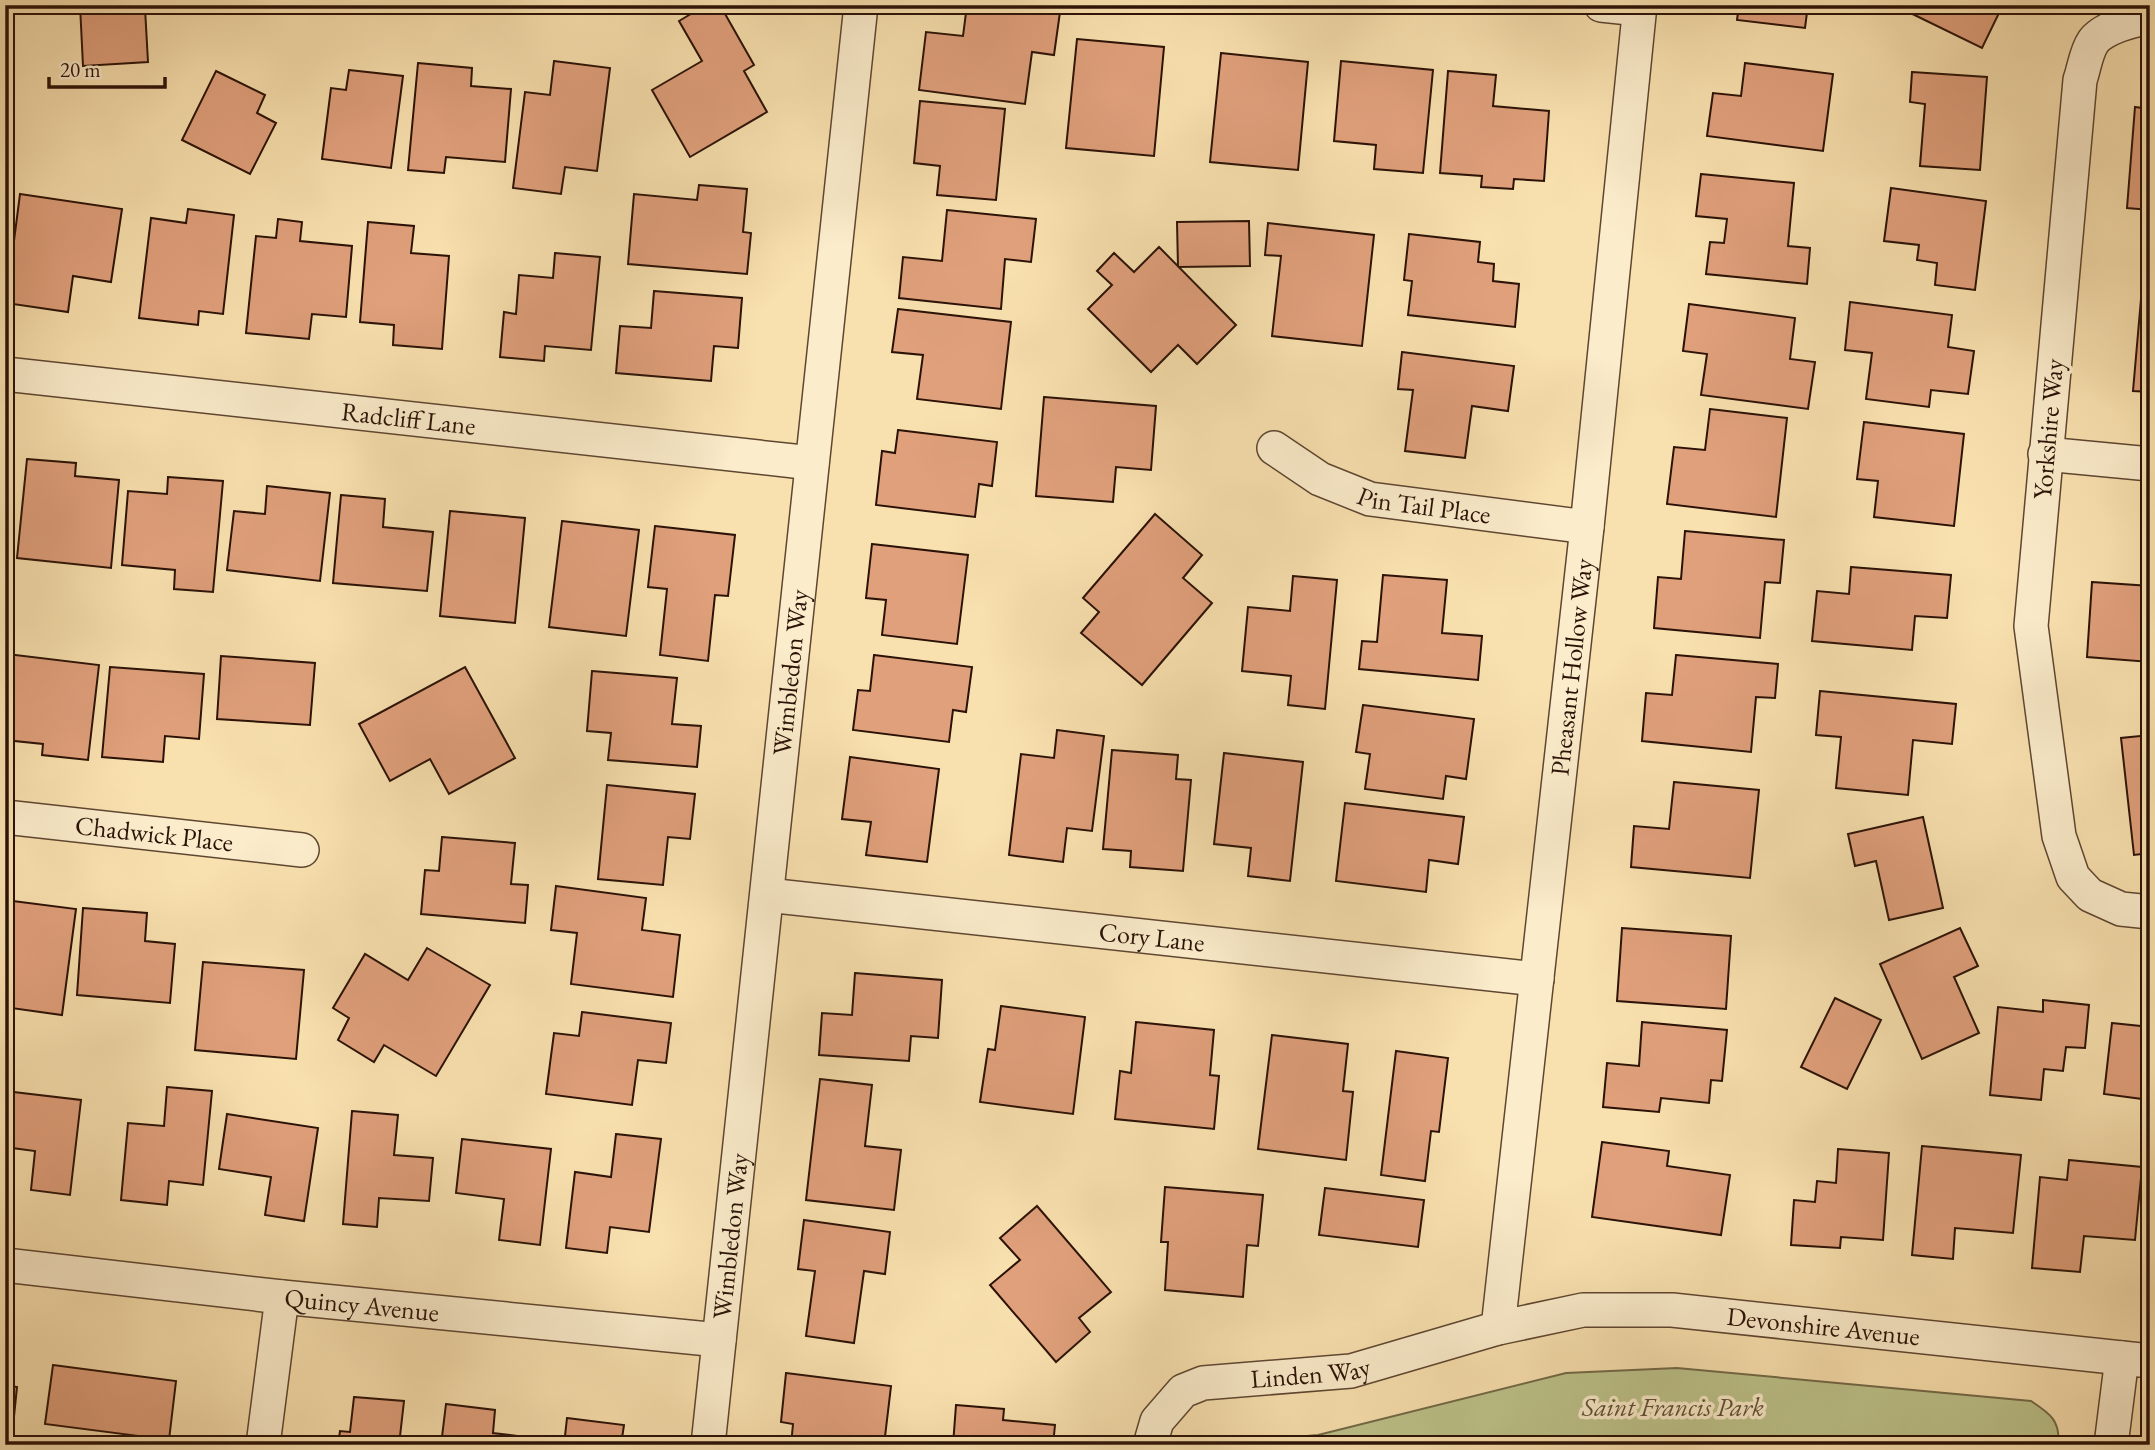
<svg xmlns="http://www.w3.org/2000/svg" width="2155" height="1450" font-family="'EB Garamond',serif">
  <style>
    .green { fill: #bdc38b; stroke: #746a49; stroke-width: 2 }
    .building { fill: #e0a07c; stroke: #2b1207; stroke-width: 2 }
    .lines { fill: none; stroke-linecap: round; stroke-linejoin: round }
    .street-casing { stroke: #5e4631; stroke-width: 36 }
    .street { stroke: #fbeccb; stroke-width: 33 }
    .labels { text-anchor: middle; dominant-baseline: central; stroke-width: 7; stroke-linejoin: round; paint-order: stroke }
    .street-label { font-size: 26px; fill: #2b1207; stroke: #fbeccb }
    .park-label { font-size: 26px; font-style: italic; fill: #5e5035; stroke: #fbeccb }
  </style>
  <rect width="100%" height="100%" fill="#f9e1af"/>
  <filter id="stains"><feTurbulence type="fractalNoise" baseFrequency=".00286" numOctaves="4"/><feColorMatrix values="0 0 0 0 .2 0 0 0 0 .09 0 0 0 0 .02 0 0 0 .5 -.17"/></filter>
  <radialGradient id="worn" r=".72"><stop offset=".6" stop-color="#630" stop-opacity="0"/><stop offset="1" stop-color="#630" stop-opacity=".3"/></radialGradient>
  <path class="green" d="M 1677,1368 L 2031,1401 C 2049,1413 2061,1420 2058,1445 L 1205,1445 L 1318,1435 L 1566,1373 Z"/>
  <g class="building">
    <path d="M 80,5 L 164,5 L 145,8 L 148,62 L 83,66 Z"/>
    <path d="M 706,5 L 720,5 L 754,65 L 744,71 L 767,112 L 690,157 L 652,90 L 702,61 L 679,21 Z"/>
    <path d="M 967,5 L 1006,5 L 1060,12 L 1054,55 L 1032,52 L 1025,104 L 919,90 L 926,32 L 963,36 Z"/>
    <path d="M 1739,5 L 1808,5 L 1805,28 L 1737,20 Z"/>
    <path d="M 1894,5 L 1988,5 L 2000,11 L 1982,48 Z"/>
    <path d="M 1077,39 L 1164,47 L 1154,156 L 1066,148 Z"/>
    <path d="M 1221,53 L 1308,62 L 1298,170 L 1210,162 Z"/>
    <path d="M 554,61 L 610,68 L 597,171 L 565,167 L 561,194 L 513,188 L 525,92 L 550,95 Z"/>
    <path d="M 1341,61 L 1433,70 L 1423,173 L 1374,169 L 1376,145 L 1334,141 Z"/>
    <path d="M 418,63 L 472,68 L 471,86 L 511,89 L 505,162 L 446,157 L 444,173 L 408,170 Z"/>
    <path d="M 1745,63 L 1833,74 L 1823,151 L 1707,136 L 1713,93 L 1741,96 Z"/>
    <path d="M 349,70 L 403,76 L 391,168 L 322,159 L 331,88 L 346,90 Z"/>
    <path d="M 216,71 L 265,95 L 257,113 L 276,123 L 250,174 L 182,140 Z"/>
    <path d="M 1448,71 L 1496,75 L 1493,106 L 1549,111 L 1544,181 L 1514,179 L 1513,189 L 1481,187 L 1482,176 L 1440,173 Z"/>
    <path d="M 1912,72 L 1987,77 L 1980,170 L 1920,166 L 1925,104 L 1910,102 Z"/>
    <path d="M 920,101 L 1005,109 L 996,200 L 937,195 L 940,166 L 914,163 Z"/>
    <path d="M 2135,107 L 2150,109 L 2150,210 L 2127,208 Z"/>
    <path d="M 1701,174 L 1794,183 L 1788,246 L 1810,248 L 1807,284 L 1706,274 L 1710,242 L 1724,243 L 1727,219 L 1696,216 Z"/>
    <path d="M 699,185 L 747,189 L 743,232 L 751,233 L 747,274 L 628,264 L 634,194 L 697,200 Z"/>
    <path d="M 1891,188 L 1986,201 L 1975,290 L 1935,285 L 1937,263 L 1917,260 L 1919,245 L 1884,241 Z"/>
    <path d="M 20,194 L 122,209 L 111,282 L 73,276 L 68,312 L 6,303 Z"/>
    <path d="M 188,209 L 234,215 L 223,314 L 199,311 L 198,325 L 139,318 L 151,218 L 186,223 Z"/>
    <path d="M 947,210 L 1036,219 L 1031,262 L 1005,259 L 1001,309 L 899,298 L 903,257 L 942,261 Z"/>
    <path d="M 278,219 L 302,222 L 300,241 L 352,246 L 346,317 L 312,314 L 309,339 L 246,333 L 256,236 L 276,238 Z"/>
    <path d="M 1249,221 L 1250,266 L 1178,267 L 1177,222 Z"/>
    <path d="M 368,222 L 414,226 L 411,253 L 449,256 L 442,349 L 393,345 L 394,325 L 360,322 Z"/>
    <path d="M 1268,223 L 1374,235 L 1362,346 L 1272,336 L 1281,256 L 1265,255 Z"/>
    <path d="M 1409,234 L 1480,242 L 1478,262 L 1494,264 L 1493,281 L 1519,284 L 1515,327 L 1408,315 L 1412,281 L 1404,280 Z"/>
    <path d="M 1159,247 L 1236,325 L 1197,364 L 1178,345 L 1151,372 L 1088,309 L 1112,285 L 1097,271 L 1114,253 L 1134,272 Z"/>
    <path d="M 555,253 L 600,257 L 591,350 L 545,346 L 544,361 L 500,357 L 504,312 L 516,314 L 519,275 L 553,278 Z"/>
    <path d="M 2145,253 L 2150,253 L 2150,392 L 2133,391 Z"/>
    <path d="M 654,291 L 742,298 L 738,348 L 714,346 L 711,381 L 616,373 L 620,326 L 651,328 Z"/>
    <path d="M 1850,302 L 1952,315 L 1948,347 L 1974,351 L 1968,394 L 1931,390 L 1929,407 L 1866,399 L 1872,353 L 1845,350 Z"/>
    <path d="M 1689,304 L 1795,318 L 1790,359 L 1815,362 L 1808,409 L 1701,395 L 1707,354 L 1683,351 Z"/>
    <path d="M 898,309 L 1011,322 L 1001,409 L 917,399 L 923,355 L 892,352 Z"/>
    <path d="M 1402,352 L 1514,366 L 1508,411 L 1472,406 L 1465,458 L 1405,451 L 1413,390 L 1398,389 Z"/>
    <path d="M 1044,397 L 1156,406 L 1151,470 L 1116,467 L 1113,502 L 1036,496 Z"/>
    <path d="M 1710,409 L 1787,418 L 1776,517 L 1667,504 L 1674,447 L 1705,450 Z"/>
    <path d="M 1864,422 L 1964,434 L 1954,526 L 1874,517 L 1878,481 L 1857,479 Z"/>
    <path d="M 898,430 L 997,442 L 992,486 L 979,484 L 975,517 L 876,505 L 882,451 L 895,453 Z"/>
    <path d="M 27,459 L 76,463 L 75,476 L 119,480 L 111,568 L 17,558 Z"/>
    <path d="M 168,477 L 223,481 L 213,592 L 174,589 L 175,570 L 122,565 L 128,491 L 167,494 Z"/>
    <path d="M 5,486 L 12,486 L 7,546 L 5,546 Z"/>
    <path d="M 267,486 L 330,493 L 320,581 L 227,570 L 234,511 L 265,514 Z"/>
    <path d="M 341,495 L 385,499 L 383,527 L 433,532 L 427,591 L 333,583 Z"/>
    <path d="M 450,511 L 525,518 L 515,623 L 440,616 Z"/>
    <path d="M 1155,514 L 1202,555 L 1183,578 L 1212,603 L 1142,685 L 1081,633 L 1099,612 L 1083,598 Z"/>
    <path d="M 562,521 L 639,530 L 626,636 L 549,627 Z"/>
    <path d="M 655,526 L 735,535 L 728,596 L 715,595 L 708,661 L 660,655 L 667,589 L 648,587 Z"/>
    <path d="M 1685,531 L 1784,540 L 1780,583 L 1765,582 L 1760,638 L 1654,628 L 1658,577 L 1681,579 Z"/>
    <path d="M 872,544 L 968,555 L 957,644 L 882,635 L 886,600 L 866,598 Z"/>
    <path d="M 1851,567 L 1951,575 L 1947,618 L 1915,616 L 1912,650 L 1812,641 L 1817,591 L 1849,594 Z"/>
    <path d="M 1383,575 L 1447,580 L 1442,633 L 1482,636 L 1478,680 L 1359,669 L 1362,641 L 1377,642 Z"/>
    <path d="M 1293,576 L 1337,580 L 1325,709 L 1288,705 L 1291,676 L 1242,671 L 1248,607 L 1290,611 Z"/>
    <path d="M 2092,582 L 2150,586 L 2150,662 L 2087,657 Z"/>
    <path d="M 7,654 L 99,665 L 88,760 L 42,755 L 43,744 L 5,740 Z"/>
    <path d="M 874,655 L 972,667 L 966,712 L 953,710 L 949,742 L 853,730 L 858,690 L 870,691 Z"/>
    <path d="M 1676,655 L 1778,664 L 1775,698 L 1756,697 L 1751,752 L 1642,741 L 1646,693 L 1672,695 Z"/>
    <path d="M 221,656 L 315,663 L 310,725 L 217,719 Z"/>
    <path d="M 110,667 L 204,674 L 199,739 L 165,736 L 163,762 L 102,757 Z"/>
    <path d="M 465,667 L 515,758 L 449,794 L 430,759 L 390,781 L 359,724 Z"/>
    <path d="M 592,671 L 677,678 L 672,724 L 701,726 L 697,767 L 608,760 L 611,733 L 587,731 Z"/>
    <path d="M 1820,691 L 1956,704 L 1952,744 L 1913,740 L 1908,795 L 1836,788 L 1841,737 L 1816,735 Z"/>
    <path d="M 1363,705 L 1474,719 L 1466,779 L 1446,776 L 1443,799 L 1365,789 L 1370,754 L 1356,752 Z"/>
    <path d="M 1057,730 L 1104,736 L 1092,831 L 1067,828 L 1063,862 L 1009,855 L 1021,754 L 1054,758 Z"/>
    <path d="M 2150,735 L 2150,853 L 2134,855 L 2121,738 Z"/>
    <path d="M 1112,750 L 1178,755 L 1176,779 L 1191,780 L 1183,871 L 1130,867 L 1131,851 L 1103,849 Z"/>
    <path d="M 1224,753 L 1303,762 L 1290,881 L 1248,876 L 1251,848 L 1214,844 Z"/>
    <path d="M 850,757 L 939,769 L 927,862 L 866,855 L 871,822 L 842,819 Z"/>
    <path d="M 1674,782 L 1759,790 L 1750,878 L 1631,867 L 1634,826 L 1669,829 Z"/>
    <path d="M 607,785 L 695,794 L 690,839 L 668,837 L 663,885 L 598,879 Z"/>
    <path d="M 1345,803 L 1464,817 L 1458,864 L 1429,860 L 1426,892 L 1336,881 Z"/>
    <path d="M 1923,817 L 1943,908 L 1889,920 L 1876,861 L 1855,866 L 1848,834 Z"/>
    <path d="M 442,837 L 515,843 L 511,884 L 528,885 L 525,923 L 421,914 L 425,870 L 439,871 Z"/>
    <path d="M 556,886 L 646,898 L 642,930 L 680,935 L 673,997 L 571,984 L 577,933 L 551,930 Z"/>
    <path d="M 5,900 L 76,909 L 62,1015 L 11,1008 L 14,983 L 5,982 Z"/>
    <path d="M 83,908 L 147,913 L 145,941 L 175,944 L 170,1003 L 77,995 Z"/>
    <path d="M 1622,928 L 1731,936 L 1726,1009 L 1617,1001 Z"/>
    <path d="M 1960,928 L 1978,966 L 1954,977 L 1979,1033 L 1922,1059 L 1880,964 Z"/>
    <path d="M 427,948 L 490,985 L 436,1076 L 384,1045 L 374,1062 L 338,1040 L 349,1018 L 333,1008 L 365,954 L 408,980 Z"/>
    <path d="M 203,962 L 304,970 L 296,1059 L 195,1050 Z"/>
    <path d="M 855,973 L 942,980 L 938,1038 L 911,1036 L 909,1061 L 819,1055 L 822,1013 L 852,1015 Z"/>
    <path d="M 1835,998 L 1881,1020 L 1847,1089 L 1801,1067 Z"/>
    <path d="M 2043,1000 L 2089,1005 L 2085,1048 L 2066,1047 L 2063,1071 L 2044,1069 L 2041,1100 L 1990,1095 L 1998,1007 L 2043,1012 Z"/>
    <path d="M 1001,1006 L 1085,1017 L 1073,1114 L 980,1102 L 988,1049 L 995,1050 Z"/>
    <path d="M 582,1012 L 671,1023 L 666,1063 L 638,1060 L 632,1105 L 546,1094 L 554,1033 L 579,1036 Z"/>
    <path d="M 1136,1022 L 1214,1030 L 1210,1075 L 1219,1076 L 1214,1129 L 1115,1119 L 1120,1071 L 1131,1073 Z"/>
    <path d="M 1642,1022 L 1727,1030 L 1722,1081 L 1711,1080 L 1709,1103 L 1661,1098 L 1659,1112 L 1603,1107 L 1607,1063 L 1639,1066 Z"/>
    <path d="M 2112,1023 L 2150,1027 L 2150,1100 L 2104,1094 Z"/>
    <path d="M 1272,1035 L 1348,1044 L 1343,1091 L 1353,1092 L 1346,1160 L 1258,1149 Z"/>
    <path d="M 1396,1051 L 1448,1058 L 1439,1132 L 1431,1131 L 1425,1181 L 1381,1175 Z"/>
    <path d="M 820,1079 L 872,1085 L 865,1146 L 901,1150 L 894,1210 L 806,1200 Z"/>
    <path d="M 167,1087 L 212,1091 L 203,1185 L 169,1181 L 167,1205 L 121,1200 L 128,1123 L 164,1126 Z"/>
    <path d="M 5,1091 L 81,1100 L 70,1195 L 31,1190 L 35,1151 L 5,1147 Z"/>
    <path d="M 352,1111 L 398,1115 L 394,1155 L 433,1158 L 429,1201 L 379,1198 L 377,1227 L 343,1224 Z"/>
    <path d="M 227,1114 L 318,1128 L 304,1221 L 265,1215 L 271,1177 L 219,1169 Z"/>
    <path d="M 616,1134 L 661,1139 L 649,1232 L 610,1227 L 607,1253 L 566,1248 L 575,1172 L 611,1177 Z"/>
    <path d="M 462,1139 L 551,1149 L 540,1245 L 499,1240 L 504,1199 L 456,1193 Z"/>
    <path d="M 1602,1142 L 1669,1151 L 1667,1166 L 1730,1175 L 1721,1235 L 1592,1217 Z"/>
    <path d="M 1922,1146 L 2021,1155 L 2013,1233 L 1955,1228 L 1953,1259 L 1912,1255 Z"/>
    <path d="M 1838,1149 L 1889,1153 L 1883,1240 L 1841,1237 L 1840,1248 L 1791,1245 L 1794,1200 L 1815,1202 L 1817,1181 L 1836,1183 Z"/>
    <path d="M 2069,1160 L 2142,1167 L 2135,1240 L 2084,1236 L 2080,1272 L 2032,1268 L 2040,1177 L 2067,1180 Z"/>
    <path d="M 1165,1187 L 1263,1195 L 1258,1246 L 1247,1245 L 1243,1297 L 1165,1290 L 1168,1242 L 1161,1242 Z"/>
    <path d="M 1325,1188 L 1424,1200 L 1418,1247 L 1319,1235 Z"/>
    <path d="M 1037,1206 L 1111,1292 L 1079,1318 L 1090,1332 L 1056,1362 L 990,1285 L 1020,1260 L 1000,1238 Z"/>
    <path d="M 804,1220 L 890,1232 L 885,1274 L 864,1271 L 854,1343 L 806,1336 L 815,1271 L 798,1269 Z"/>
    <path d="M 53,1365 L 176,1381 L 169,1440 L 45,1424 Z"/>
    <path d="M 786,1373 L 891,1386 L 885,1437 L 908,1440 L 908,1445 L 791,1445 L 793,1424 L 781,1422 Z"/>
    <path d="M 5,1385 L 17,1387 L 12,1436 L 5,1436 Z"/>
    <path d="M 354,1397 L 404,1401 L 399,1445 L 338,1445 L 340,1431 L 350,1432 Z"/>
    <path d="M 446,1404 L 495,1410 L 493,1433 L 526,1437 L 525,1445 L 441,1445 Z"/>
    <path d="M 956,1405 L 1004,1409 L 1003,1420 L 1055,1425 L 1053,1445 L 953,1445 Z"/>
    <path d="M 567,1418 L 624,1425 L 621,1445 L 564,1445 Z"/>
  </g>
  <g class="lines">
    <defs>
      <g id="street">
        <path d="M 1601,5 L 1639,9"/>
        <path d="M 2150,19 C 2135,18 2101,29 2093,42 C 2086,52 2084,69 2080,80 L 2031,626 L 2059,836 L 2073,877 L 2090,895 L 2121,909 L 2150,912"/>
        <path id="s1" d="M 5,374 L 812,463"/>
        <path id="s2" d="M 1274,448 L 1320,479 L 1370,499 L 1587,527"/>
        <path d="M 2045,454 L 2150,464"/>
        <path id="s3" d="M 5,817 L 302,850"/>
        <path id="s4" d="M 767,895 L 1537,979"/>
        <path id="s5" d="M 5,1265 L 282,1297 L 719,1340"/>
        <path id="s6" d="M 1498,1328 L 1587,527 L 1640,5"/>
        <path d="M 263,1445 L 282,1297"/>
        <path id="s7" d="M 708,1445 L 861,5"/>
        <path id="s8" d="M 1150,1445 L 1157,1421 L 1183,1391 L 1203,1383 L 1351,1371 L 1498,1328 L 1583,1310 L 1672,1310 L 2150,1361"/>
        <path d="M 2111,1445 L 2122,1358"/>
      </g>
    </defs>
    <use href="#street" class="street-casing"/>
    <use href="#street" class="street"/>
  </g>
  <g class="labels">
    <g class="street-label">
      <text stroke="none"><textPath href="#s1" startOffset="406">Radcliff Lane</textPath></text>
      <text transform="translate(2048 429) rotate(-85)">Yorkshire Way</text>
      <text stroke="none"><textPath href="#s2" startOffset="164">Pin Tail Place</textPath></text>
      <text stroke="none"><textPath href="#s6" startOffset="665">Pheasant Hollow Way</textPath></text>
      <text stroke="none"><textPath href="#s7" startOffset="777">Wimbledon Way</textPath></text>
      <text stroke="none"><textPath href="#s3" startOffset="150">Chadwick Place</textPath></text>
      <text stroke="none"><textPath href="#s4" startOffset="387">Cory Lane</textPath></text>
      <text stroke="none"><textPath href="#s7" startOffset="210">Wimbledon Way</textPath></text>
      <text stroke="none"><textPath href="#s5" startOffset="359">Quincy Avenue</textPath></text>
      <text stroke="none"><textPath href="#s8" startOffset="716">Devonshire Avenue</textPath></text>
      <text stroke="none"><textPath href="#s8" startOffset="194">Linden Way</textPath></text>
    </g>
    <g class="park-label">
      <text x="1673" y="1407">Saint Francis Park</text>
    </g>
  </g>
  <rect width="2155" height="1450" fill="none" stroke="#f9e1af" stroke-width="28"/>
  <rect x="7" y="7" width="2141" height="1436" fill="none" stroke="#2b1207" stroke-width="3.5"/>
  <rect x="14" y="14" width="2127" height="1422" fill="none" stroke="#2b1207" stroke-width="2"/>
  <path d="M49 77v10h116v-10" fill="none" stroke="#2b1207" stroke-width="3.5"/>
  <text x="60" y="77" font-size="21" fill="#2b1207" stroke="#fbeccb" stroke-width="5" paint-order="stroke">20 m</text>
  <rect width="100%" height="100%" filter="url(#stains)"/>
  <rect width="100%" height="100%" fill="url(#worn)"/>
</svg>
